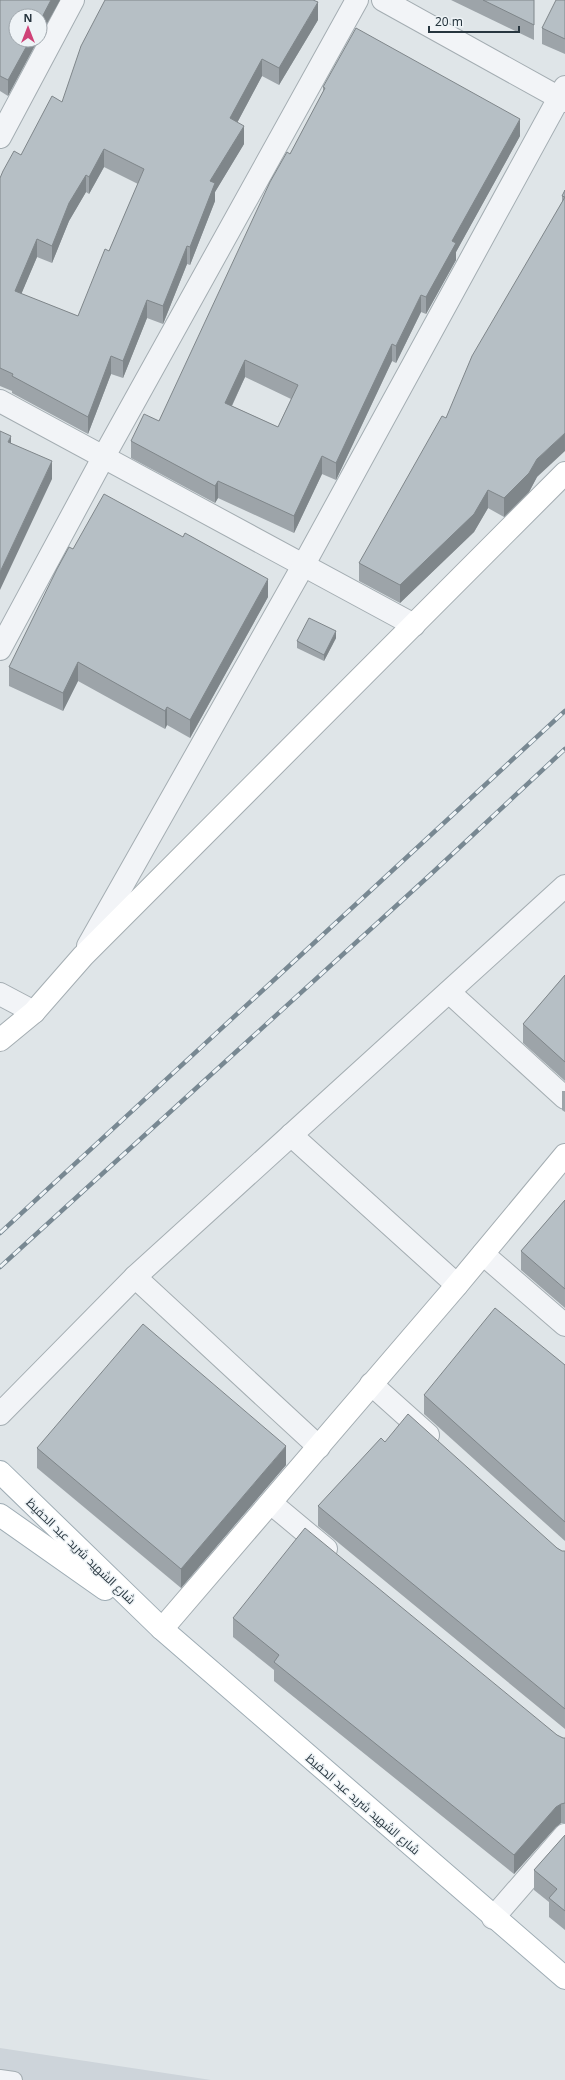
<svg xmlns="http://www.w3.org/2000/svg" width="565" height="2080" font-family="'Noto Sans',Cairo,sans-serif">
  <style>
    .built { fill: #cdd4da }
    .lines { fill: none; stroke-linecap: round; stroke-linejoin: round }
    .lane-casing { stroke: #a4adb2; stroke-width: 18 }
    .street-casing { stroke: #a4adb2; stroke-width: 24 }
    .secondary-casing { stroke: #a4adb2; stroke-width: 24 }
    .primary-casing { stroke: #9eacb4; stroke-width: 24 }
    .lane { stroke: #f2f4f7; stroke-width: 16 }
    .street { stroke: #f2f4f7; stroke-width: 22 }
    .secondary { stroke: #fff; stroke-width: 22 }
    .primary { stroke: #fff; stroke-width: 22 }
    .rail-casing { stroke: #788892; stroke-width: 4.5 }
    .rail { stroke: #eef3f6; stroke-width: 3; stroke-dasharray: 9; stroke-linecap: butt }
    .wall { fill: #9da4a9; fill-rule: evenodd }
    .shaded-wall { fill: #7f868a }
    .building { fill: #b6bfc5; stroke: #7f868a; fill-rule: evenodd }
    .labels { text-anchor: middle; dominant-baseline: central; stroke-width: 3; stroke-linejoin: round; paint-order: stroke }
    .street-label { font-size: 12px; fill: #28363f; stroke: #eef3f6 }
  </style>
  <rect width="100%" height="100%" fill="#dfe5e8"/>
  <path class="built" d="M 0,2048 L 211,2080 L 0,2080 Z"/>
  <g class="lines">
    <defs>
      <path id="lane" d="M 0,2078 L 14,2080"/>
      <g id="street">
        <path d="M 383,0 L 565,101"/>
        <path d="M 0,137 L 73,0"/>
        <path d="M 0,401 L 414,625"/>
        <path d="M 0,649 L 103,458 L 357,0"/>
        <path d="M 88,946 L 303,566 L 565,87"/>
        <path d="M 449,992 L 565,1098"/>
        <path d="M 0,994 L 34,1012"/>
        <path d="M 291,1135 L 457,1285"/>
        <path d="M 483,1254 L 565,1325"/>
        <path d="M 135,1277 L 319,1447"/>
        <path d="M 371,1384 L 428,1435"/>
        <path d="M 0,1414 L 135,1277 L 565,886"/>
        <path d="M 272,1504 L 326,1549"/>
        <path d="M 493,1918 L 565,1835"/>
      </g>
      <g id="secondary">
        <path d="M 0,1040 L 34,1012 L 83,956 L 565,473"/>
        <path d="M 162,1629 L 457,1285 L 565,1155"/>
      </g>
      <g id="primary">
        <path d="M 0,1472 L 162,1629 L 565,1978"/>
        <path d="M 0,1515 L 105,1589"/>
      </g>
    </defs>
    <use href="#lane" class="lane-casing"/>
    <use href="#street" class="street-casing"/>
    <use href="#secondary" class="secondary-casing"/>
    <use href="#primary" class="primary-casing"/>
    <use href="#lane" class="lane"/>
    <use href="#street" class="street"/>
    <use href="#secondary" class="secondary"/>
    <use href="#primary" class="primary"/>
    <defs>
      <g id="rail">
        <path d="M 0,1233 L 565,711"/>
        <path d="M 0,1267 L 430,875 L 565,749"/>
      </g>
    </defs>
    <use href="#rail" class="rail-casing"/>
    <use href="#rail" class="rail"/>
  </g>
  <g class="wall">
    <path d="M 0,0 L 60,0 L 40,36 L 40,16 L 8,96 L 0,91 Z"/>
    <path d="M 451,0 L 534,0 L 534,40 Z"/>
    <path d="M 565,0 L 565,54 L 542,44 L 542,28 Z"/>
    <path d="M 318,20 L 279,85 L 262,76 L 237,123 L 244,144 L 215,192 L 215,201 L 190,265 L 187,264 L 163,324 L 147,318 L 123,378 L 111,374 L 88,434 L 12,393 L 12,391 L 0,386 L 0,178 L 21,155 L 62,102 ZM 104,167 L 138,184 L 109,251 L 78,316 L 21,294 L 37,257 L 52,263 L 69,221 L 86,192 L 89,194 Z"/>
    <path d="M 323,87 L 520,136 L 456,252 L 456,260 L 426,314 L 421,312 L 396,363 L 392,361 L 336,480 L 322,474 L 294,533 L 218,498 L 215,503 L 131,458 L 131,441 L 159,421 L 290,154 L 323,92 ZM 245,377 L 291,399 L 278,427 L 232,406 Z"/>
    <path d="M 565,190 L 537,477 L 529,492 L 504,517 L 488,508 L 474,532 L 400,603 L 359,581 L 359,563 L 446,418 L 562,202 L 562,196 Z"/>
    <path d="M 73,549 L 268,597 L 190,738 L 167,725 L 165,729 L 78,681 L 63,711 L 9,686 L 9,667 Z"/>
    <path d="M 336,638 L 324,661 L 297,648 L 297,641 Z"/>
    <path d="M 565,975 L 565,1081 L 523,1043 L 523,1024 Z"/>
    <path d="M 562,1091 L 565,1091 L 565,1112 L 562,1110 Z"/>
    <path d="M 565,1200 L 565,1308 L 521,1270 L 521,1251 Z"/>
    <path d="M 565,1365 L 565,1541 L 424,1414 L 424,1395 Z"/>
    <path d="M 385,1442 L 557,1548 L 562,1551 L 565,1551 L 565,1729 L 318,1526 L 318,1506 Z"/>
    <path d="M 37,1448 L 286,1465 L 181,1588 L 37,1468 Z"/>
    <path d="M 233,1618 L 563,1738 L 565,1738 L 565,1823 L 561,1823 L 556,1827 L 514,1874 L 274,1681 L 274,1670 L 233,1637 Z"/>
    <path d="M 565,1835 L 565,1930 L 549,1917 L 549,1902 L 534,1890 L 534,1870 Z"/>
  </g>
  <g class="shaded-wall">
    <path d="M 51,0 L 60,0 L 40,36 L 40,21 Z"/>
    <path d="M 318,2 L 318,20 L 279,85 L 279,68 Z"/>
    <path d="M 30,40 L 38,40 L 8,96 L 8,80 Z"/>
    <path d="M 262,59 L 262,76 L 230,136 L 230,118 Z"/>
    <path d="M 520,119 L 520,136 L 456,252 L 456,260 L 426,314 L 426,297 L 452,241 Z"/>
    <path d="M 244,126 L 244,144 L 215,192 L 215,201 L 190,265 L 190,247 L 210,181 Z"/>
    <path d="M 104,149 L 104,167 L 89,194 L 89,177 Z"/>
    <path d="M 86,175 L 86,192 L 69,221 L 52,263 L 52,246 L 69,203 Z"/>
    <path d="M 37,239 L 37,257 L 15,309 L 15,291 Z"/>
    <path d="M 187,246 L 187,264 L 163,324 L 163,306 Z"/>
    <path d="M 421,295 L 421,312 L 396,363 L 396,346 Z"/>
    <path d="M 147,300 L 147,318 L 123,378 L 123,361 Z"/>
    <path d="M 392,344 L 392,361 L 336,480 L 336,463 Z"/>
    <path d="M 111,356 L 111,374 L 88,434 L 88,417 Z"/>
    <path d="M 245,360 L 245,377 L 225,420 L 225,403 Z"/>
    <path d="M 565,433 L 565,451 L 537,477 L 529,492 L 504,517 L 504,498 L 537,459 Z"/>
    <path d="M 11,436 L 11,454 L 8,442 Z"/>
    <path d="M 322,456 L 322,474 L 294,533 L 294,516 Z"/>
    <path d="M 52,461 L 52,479 L 0,590 L 0,572 Z"/>
    <path d="M 218,481 L 218,498 L 215,503 L 215,486 Z"/>
    <path d="M 488,490 L 488,508 L 474,532 L 400,603 L 400,585 Z"/>
    <path d="M 268,579 L 268,597 L 190,738 L 190,720 Z"/>
    <path d="M 336,631 L 336,638 L 324,661 L 324,655 Z"/>
    <path d="M 78,662 L 78,681 L 63,711 L 63,693 Z"/>
    <path d="M 167,707 L 167,725 L 165,729 L 165,711 Z"/>
    <path d="M 286,1446 L 286,1465 L 181,1588 L 181,1569 Z"/>
    <path d="M 561,1804 L 561,1823 L 556,1827 L 514,1874 L 514,1855 L 556,1807 Z"/>
  </g>
  <g class="building">
    <path d="M 0,0 L 51,0 L 40,21 L 40,16 L 16,16 L 16,40 L 30,40 L 8,80 L 0,76 Z"/>
    <path d="M 105,0 L 313,0 L 318,2 L 279,68 L 262,59 L 230,118 L 244,126 L 210,181 L 215,183 L 190,247 L 187,246 L 163,306 L 147,300 L 123,361 L 111,356 L 88,417 L 12,376 L 13,374 L 0,368 L 0,178 L 3,171 L 14,151 L 21,155 L 52,96 L 62,102 L 81,46 ZM 104,149 L 144,169 L 109,251 L 105,249 L 78,316 L 15,291 L 37,239 L 52,246 L 69,203 L 86,175 L 89,177 Z"/>
    <path d="M 483,0 L 534,0 L 534,25 Z"/>
    <path d="M 556,0 L 565,0 L 565,39 L 542,28 Z"/>
    <path d="M 356,28 L 520,119 L 452,241 L 456,243 L 426,297 L 421,295 L 396,346 L 392,344 L 336,463 L 322,456 L 294,516 L 218,481 L 215,486 L 131,441 L 144,414 L 159,421 L 270,182 L 287,152 L 290,154 L 325,88 L 323,87 ZM 245,360 L 298,385 L 278,427 L 225,403 Z"/>
    <path d="M 565,190 L 565,433 L 537,459 L 529,473 L 504,498 L 488,490 L 474,514 L 400,585 L 359,563 L 442,416 L 446,418 L 472,356 L 565,197 L 562,196 Z"/>
    <path d="M 0,431 L 11,436 L 8,442 L 52,461 L 0,572 Z"/>
    <path d="M 104,494 L 183,537 L 185,533 L 268,579 L 190,720 L 167,707 L 165,711 L 78,662 L 63,693 L 9,667 L 57,569 L 69,547 L 73,549 Z"/>
    <path d="M 309,618 L 336,631 L 324,655 L 297,641 Z"/>
    <path d="M 565,975 L 565,1062 L 523,1024 Z"/>
    <path d="M 565,1200 L 565,1289 L 521,1251 Z"/>
    <path d="M 495,1308 L 565,1365 L 565,1522 L 424,1395 Z"/>
    <path d="M 143,1324 L 286,1446 L 181,1569 L 37,1448 Z"/>
    <path d="M 408,1414 L 557,1548 L 562,1551 L 565,1551 L 565,1709 L 318,1506 L 381,1438 L 385,1442 Z"/>
    <path d="M 305,1528 L 557,1735 L 563,1738 L 565,1738 L 565,1803 L 561,1804 L 556,1807 L 514,1855 L 274,1662 L 279,1655 L 233,1618 Z"/>
    <path d="M 565,1835 L 565,1911 L 549,1898 L 557,1889 L 534,1870 Z"/>
  </g>
  <g class="labels">
    <g class="street-label">
      <text transform="translate(81 1551) rotate(44)">شارع الشهيد شريد عبد الحفيظ</text>
      <text transform="translate(363 1804) rotate(41)">شارع الشهيد شريد عبد الحفيظ</text>
    </g>
  </g>
  <g transform="translate(28 28)"><circle r="19" fill="#eef3f6" stroke="#9fa7ad"/>
  <path d="M0-3L7 15L0 10L-7 15Z" fill="#cf4277"/>
  <text y="-6" font-size="11" font-weight="bold" text-anchor="middle" fill="#28363f">N</text>
  </g>
  <path d="M429 26v6h90v-6" fill="none" stroke="#28363f" stroke-width="2"/>
  <text x="435" y="26" font-size="12" fill="#28363f" stroke="#eef3f6" stroke-width="3" paint-order="stroke">20 m</text>
</svg>
